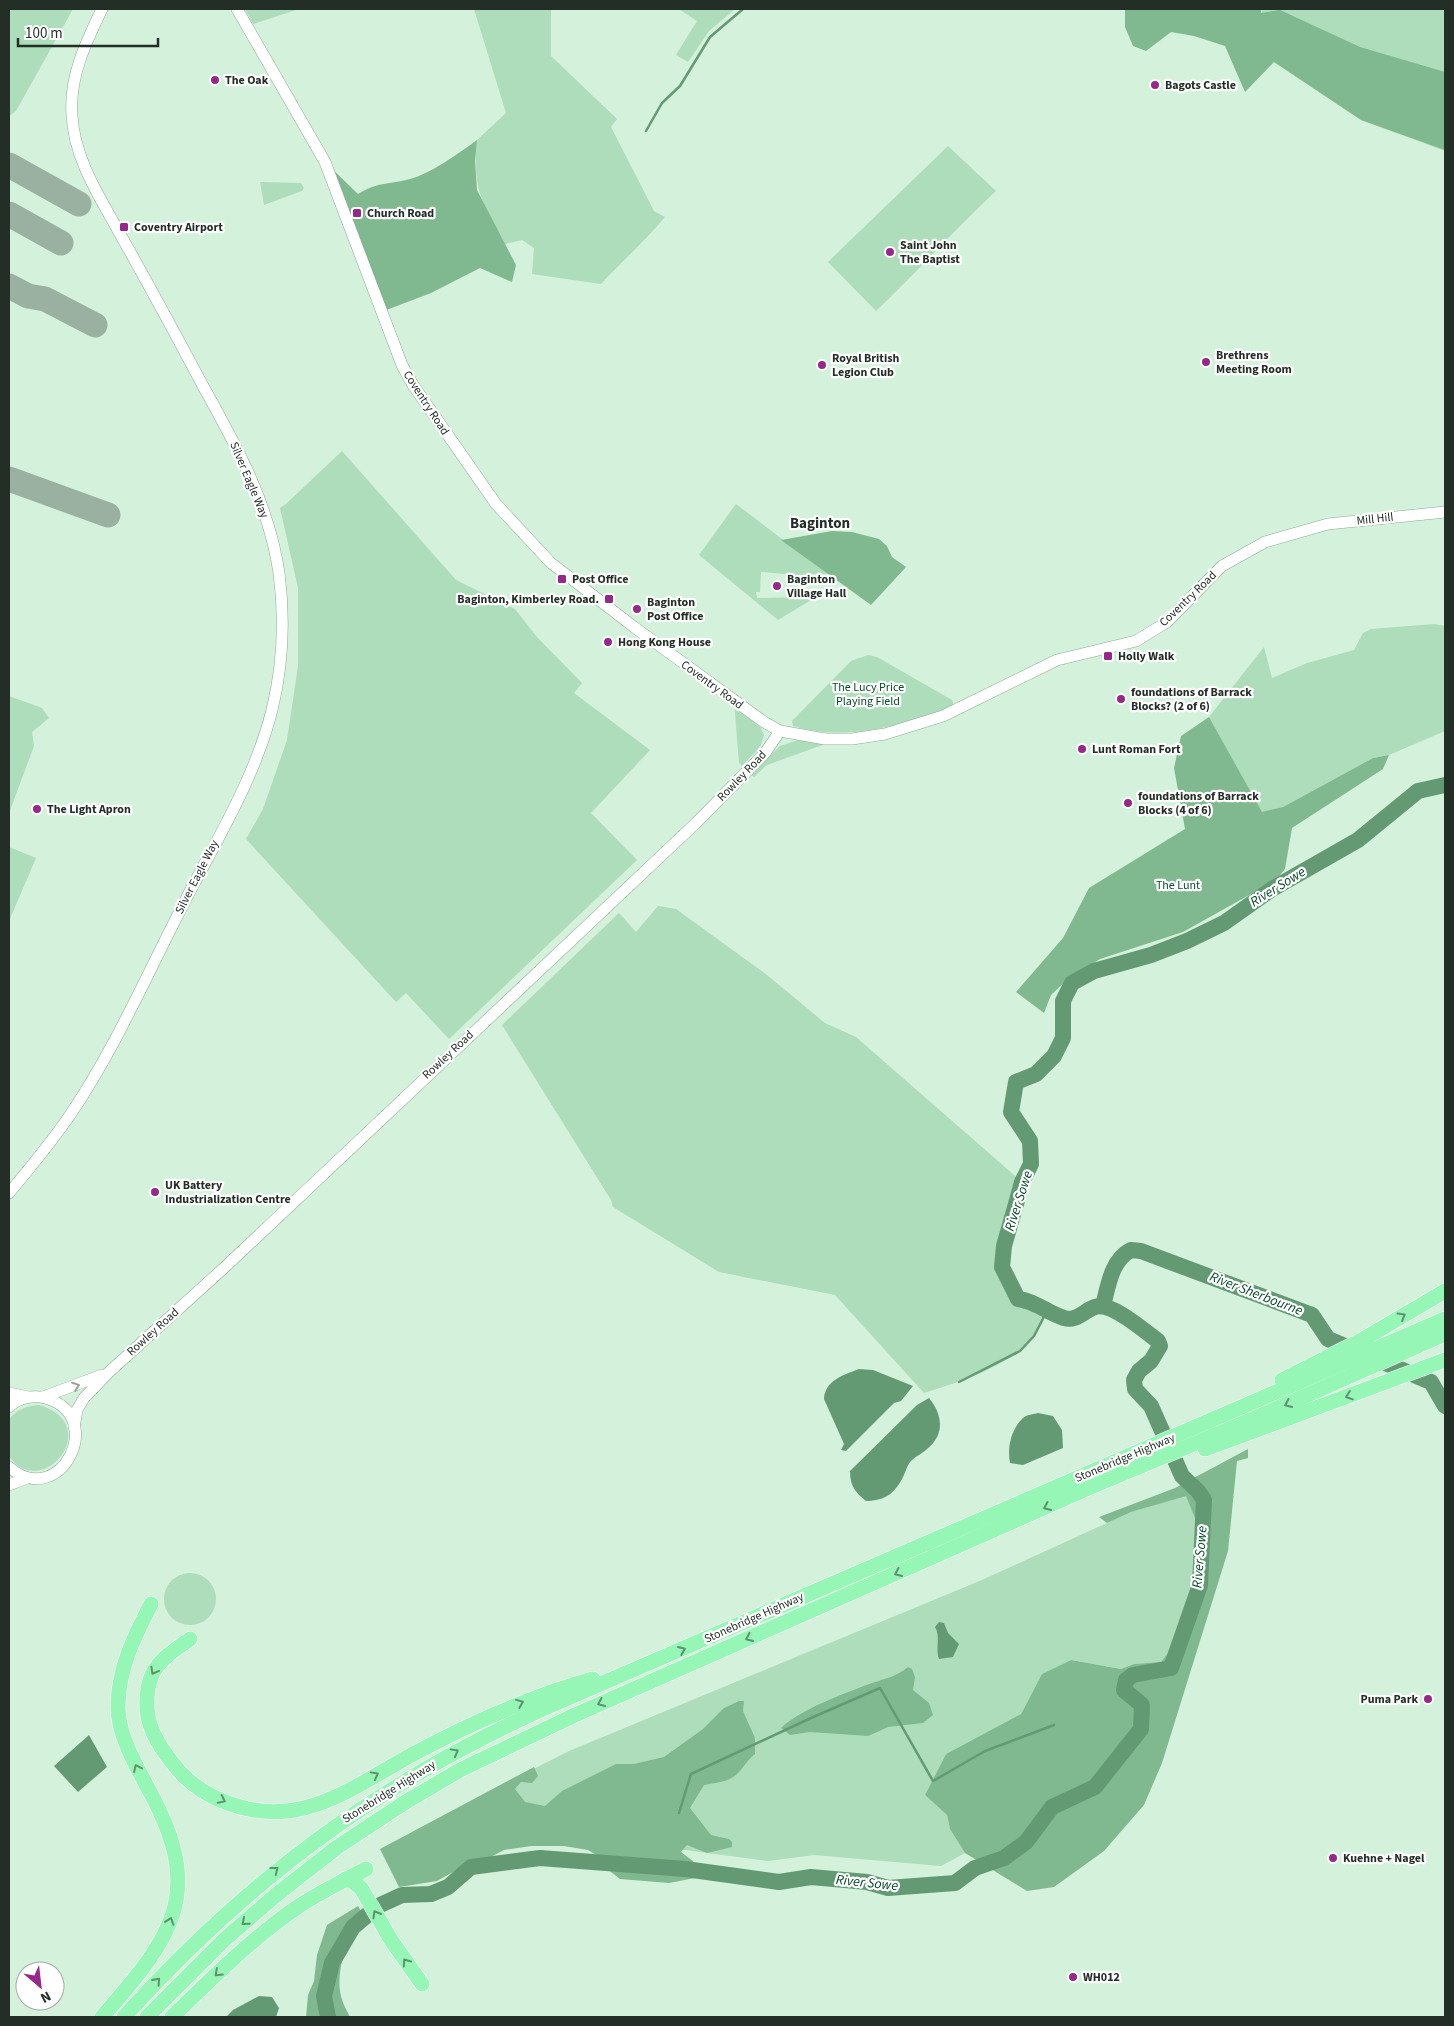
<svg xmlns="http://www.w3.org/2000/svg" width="1454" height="2026" font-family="'Source Sans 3',sans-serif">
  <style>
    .green { fill: #adddba }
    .forest { fill: #80b890 }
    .water { fill: #639a74 }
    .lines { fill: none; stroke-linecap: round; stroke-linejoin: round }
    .stream { stroke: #639a74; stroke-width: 2.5 }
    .river { stroke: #639a74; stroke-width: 16 }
    .taxiway { stroke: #9ab0a0; stroke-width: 25 }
    .tertiary-casing { stroke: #8eaa95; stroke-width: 12 }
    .trunk-casing { stroke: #fff; stroke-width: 16 }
    .tertiary { stroke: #fff; stroke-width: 11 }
    .trunk { stroke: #96f6b6; stroke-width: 15 }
    .oneway { stroke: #5c926e }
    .oneway2 { stroke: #9ca19d }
    .poi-dot { fill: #962889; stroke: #fff; stroke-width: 2 }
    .labels { text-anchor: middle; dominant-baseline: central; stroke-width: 4.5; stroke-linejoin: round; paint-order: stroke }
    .poi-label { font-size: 12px; font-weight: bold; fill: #232e26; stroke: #fff; text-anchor: start }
    .street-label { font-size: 12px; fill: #232e26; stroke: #fff }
    .park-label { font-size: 12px; fill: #074b26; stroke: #fff }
    .water-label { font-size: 14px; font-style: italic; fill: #024823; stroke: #fff }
    .quarter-label { font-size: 15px; font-weight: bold; fill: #232e26; stroke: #fff }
  </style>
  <rect width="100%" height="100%" fill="#d4f1db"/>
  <g class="green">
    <path d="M 9,9 L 73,9 L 16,111 L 9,116 Z"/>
    <path d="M 245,9 L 299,9 L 253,24 Z"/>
    <path d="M 474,9 L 551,9 L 551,56 L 617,119 L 611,127 L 654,211 L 665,217 C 645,241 622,261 601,284 L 532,274 L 534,248 L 522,240 L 505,244 C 482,203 472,188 477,140 L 506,113 Z"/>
    <path d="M 679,9 L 735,9 L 709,31 L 688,62 L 676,55 L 697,21 Z"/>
    <path d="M 1261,9 L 1445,9 L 1445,151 L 1361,120 L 1274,62 Z"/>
    <path d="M 948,146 L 996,191 C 954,230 917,272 876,311 L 828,262 Z"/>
    <path d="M 260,182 L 301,183 L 304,188 L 302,191 L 264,205 Z"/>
    <path d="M 342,451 L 456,580 L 515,609 L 537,637 L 582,683 L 574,693 L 650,750 L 591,813 L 637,860 L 449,1039 L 406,993 L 396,1002 L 246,839 L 263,809 L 287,740 L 298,666 L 298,588 L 280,508 L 286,504 Z"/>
    <path d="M 736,504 L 828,574 L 797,575 L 761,572 L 760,592 L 756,592 L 757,598 L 804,597 L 811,600 L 778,620 L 699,555 Z"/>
    <path d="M 1434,624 L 1445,626 L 1445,731 L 1389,755 L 1373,758 L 1283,807 L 1262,813 L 1209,717 L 1264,647 L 1272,678 L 1307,663 L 1354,650 L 1363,633 L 1371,629 Z"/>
    <path d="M 868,655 L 877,657 L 952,700 L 954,705 C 945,711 932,714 922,717 C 879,731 837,739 793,726 L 792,721 L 851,661 Z"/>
    <path d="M 9,696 L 42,708 L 49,718 L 32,732 L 34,746 L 9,813 Z"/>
    <path d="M 734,701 L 759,724 L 764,735 L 760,747 L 742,766 L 739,763 Z"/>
    <path d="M 798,740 L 828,743 L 767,765 L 754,777 L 751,775 L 780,746 Z"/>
    <path d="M 9,847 L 36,858 L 9,921 Z"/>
    <path d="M 658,906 L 676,909 L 767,975 L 825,1023 L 856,1037 L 1022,1182 L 1004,1246 L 1002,1267 L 1018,1299 L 1031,1301 L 1047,1311 C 1042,1320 1039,1331 1032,1338 C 1008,1367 959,1382 924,1393 L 835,1295 L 719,1272 L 613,1207 L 611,1200 L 502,1025 L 619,913 L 636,932 Z"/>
    <path d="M 39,1405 C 106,1425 41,1503 9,1456 L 9,1419 C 18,1409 26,1406 39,1405 Z"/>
    <path d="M 1186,1495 L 1196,1521 L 1194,1585 L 1172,1649 L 1161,1662 L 1134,1664 L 1121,1669 L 1071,1660 L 1042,1674 L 1021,1714 L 946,1754 L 925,1795 L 947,1815 L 950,1829 L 965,1853 L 941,1866 L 814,1855 L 768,1861 L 640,1844 L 476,1798 L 569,1751 L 982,1580 L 1131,1512 Z"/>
    <circle cx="190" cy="1599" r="26"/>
  </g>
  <g class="forest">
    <path d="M 1125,9 L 1261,9 L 1261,13 L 1280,10 L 1360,47 L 1445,72 L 1445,150 L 1361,120 L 1274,62 L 1245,92 L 1225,46 L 1194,36 L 1171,32 L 1146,51 L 1133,46 L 1125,27 Z"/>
    <path d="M 477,140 L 475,161 L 477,190 L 516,265 L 512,282 L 480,268 L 431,293 L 381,312 L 325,162 L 358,194 C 380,181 388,185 410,179 C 432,173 459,153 477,140 Z"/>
    <path d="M 832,531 L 852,532 L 879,539 L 887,546 L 892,557 L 906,567 L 871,605 L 781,540 Z"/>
    <path d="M 1209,717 L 1262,812 L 1283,807 L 1373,758 L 1389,755 L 1383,769 L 1292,828 L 1285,869 L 1276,880 L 1183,932 L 1100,959 L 1068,979 L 1051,995 L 1044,1013 L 1016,992 L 1063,938 L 1089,888 L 1185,829 L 1174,768 L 1181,736 Z"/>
    <path d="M 1248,1449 L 1248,1458 L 1237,1461 L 1228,1551 L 1162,1763 L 1144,1805 L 1104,1851 L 1054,1887 L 1027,1891 L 965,1853 L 950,1829 L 947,1815 L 925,1795 L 946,1754 L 1021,1714 L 1042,1674 L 1071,1660 L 1121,1669 L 1134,1664 L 1161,1662 L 1172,1648 L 1194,1585 L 1196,1521 L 1186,1496 L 1131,1512 L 1107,1523 L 1099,1517 L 1175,1488 Z"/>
    <path d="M 908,1667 L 912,1669 L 915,1677 L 913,1690 L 929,1703 L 933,1715 L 923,1723 L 888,1727 L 868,1736 L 810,1732 L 790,1735 L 781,1728 C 803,1708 841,1695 869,1684 C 883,1679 896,1677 908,1667 Z"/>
    <path d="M 739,1701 L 744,1701 L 743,1711 L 755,1738 L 755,1754 C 747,1760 743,1769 736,1775 C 728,1782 714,1783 704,1785 L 690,1808 L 711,1835 L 729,1839 L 732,1842 L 732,1847 L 707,1853 L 687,1845 L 681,1852 L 693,1861 L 695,1878 L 669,1883 L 620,1879 L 611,1872 L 598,1856 L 588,1850 L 564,1846 L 531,1846 L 504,1850 L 487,1859 L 469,1863 L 437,1881 L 399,1887 L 380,1849 L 534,1767 L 538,1776 L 532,1783 L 521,1782 L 515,1789 L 525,1802 L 545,1806 L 562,1791 L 616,1764 L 634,1764 L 664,1757 L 703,1729 L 724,1708 Z"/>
    <path d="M 358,1906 L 362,1913 C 349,1937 337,1963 340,1991 C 341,2000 346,2009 350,2017 L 306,2017 L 308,1995 L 314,1981 L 317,1955 L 327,1925 Z"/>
  </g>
  <g class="water">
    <path d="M 859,1369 L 873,1370 L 913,1386 L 901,1401 L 894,1403 L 846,1451 L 841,1450 L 844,1444 L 824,1399 C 825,1380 844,1375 859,1369 Z"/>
    <path d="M 929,1398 C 942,1414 946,1434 927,1449 C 923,1453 916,1456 911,1461 C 908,1464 906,1470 904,1475 C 896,1492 886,1501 866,1501 C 855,1492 850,1486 850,1471 L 917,1405 Z"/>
    <path d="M 1038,1413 L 1053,1416 L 1062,1430 L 1063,1448 L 1023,1465 L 1010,1463 C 1007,1448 1011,1429 1023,1418 C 1026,1415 1034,1414 1038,1413 Z"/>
    <path d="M 939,1622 L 944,1623 L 948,1633 L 959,1644 L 953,1657 L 939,1659 C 935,1648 941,1637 935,1627 Z"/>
    <path d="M 89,1735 L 107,1767 L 78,1792 L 54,1766 Z"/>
    <path d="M 259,1996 L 272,1997 L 279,2008 L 276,2017 L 226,2017 L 233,2010 Z"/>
  </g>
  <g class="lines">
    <g class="stream">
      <path d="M 646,131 L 662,103 L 680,86 L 710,37 L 743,9"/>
      <path d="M 959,1382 L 1020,1351 L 1034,1336 L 1047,1311"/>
      <path d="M 679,1813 L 691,1774 L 811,1718 L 880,1688 L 933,1781 L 985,1751 L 1054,1725"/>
    </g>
    <g class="river">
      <path d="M 1103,1306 C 1108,1287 1111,1260 1131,1250 L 1141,1251 L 1312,1315 L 1328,1339 L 1431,1382 L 1445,1406"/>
      <path d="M 328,2017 L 324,1996 L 332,1963 L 353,1927 L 378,1906 L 402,1895 L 431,1894 L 448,1887 L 471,1867 L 540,1858 L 685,1869 L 779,1882 L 811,1877 L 867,1882 L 888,1888 L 955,1883 L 975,1868 L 1004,1858 L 1026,1842 L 1052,1807 L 1095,1787 L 1141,1729 L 1142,1705 L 1124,1690 L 1126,1680 L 1133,1675 L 1171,1668 L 1200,1585 L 1204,1500 L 1198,1491 L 1182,1476 L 1151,1406 L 1135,1389 L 1134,1380 L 1139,1371 L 1151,1361 L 1160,1346 L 1158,1341 C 1146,1332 1111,1301 1095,1307 C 1085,1310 1076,1322 1064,1318 C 1047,1313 1036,1301 1018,1299 L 1002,1267 L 1004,1246 L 1016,1204 L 1022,1182 L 1031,1164 L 1030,1141 L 1011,1112 L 1016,1082 L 1036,1074 L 1054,1056 L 1063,1038 L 1063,1001 L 1072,983 L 1094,971 L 1151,955 L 1187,941 L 1224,923 L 1272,889 L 1358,840 L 1418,791 L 1445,785"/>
    </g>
    <g class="taxiway">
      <path d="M 9,165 L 79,204"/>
      <path d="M 9,214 L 61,243"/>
      <path d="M 9,286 L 28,296 L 45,299 L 95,325"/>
      <path d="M 9,479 L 108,515"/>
    </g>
    <defs>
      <g id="tertiary">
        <path d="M 237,9 L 325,162 L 402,365 L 413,385 L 496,504 L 551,563 L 634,627 L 764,722 L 780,731 L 825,739 L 852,739 L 885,734 L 943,716 L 1057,660 L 1136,641 L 1167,622 L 1222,566 L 1265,542 L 1328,524 L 1445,512"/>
        <path d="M 9,1193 C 30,1168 51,1143 70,1115 C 115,1049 148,972 185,901 C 217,839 255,778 272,710 C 283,665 285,619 279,573 C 269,504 236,445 203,386 C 177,337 151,289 124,241 C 103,202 74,161 72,115 C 69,77 86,42 102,9"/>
        <path d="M 9,1393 L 28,1397"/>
        <path d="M 43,1397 L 102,1375"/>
        <path d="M 9,1407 C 18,1398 33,1395 45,1398 C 109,1415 60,1512 9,1467"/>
        <path d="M 74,1427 L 77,1410 L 84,1398 L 109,1372 L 225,1267 L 696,823 L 765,753 L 780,731"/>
        <path d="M 9,1485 L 27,1478"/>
      </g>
      <g id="trunk">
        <path d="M 1282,1380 L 1360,1341 L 1445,1291"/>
        <path d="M 1205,1449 L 1445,1360"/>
        <path d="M 190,1639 C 161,1659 145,1670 147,1708 C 148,1732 164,1753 179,1771 C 209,1804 261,1819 304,1808 C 345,1798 382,1770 419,1751 C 475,1721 532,1696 593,1679"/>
        <path d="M 345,1879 L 352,1881 L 361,1888 L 391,1940 L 422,1984"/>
        <path d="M 102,2017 C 171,1938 206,1895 150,1792 C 137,1767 118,1736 118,1707 C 118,1669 134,1637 151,1604"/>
        <path d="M 124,2017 C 249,1879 375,1785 545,1708 L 1445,1319"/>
        <path d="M 147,2017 L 225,1939 L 276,1895 L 336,1848 L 404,1803 L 460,1770 L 575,1715 L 1091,1487 L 1253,1419 L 1445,1334"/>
        <path d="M 172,2017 C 212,1978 252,1938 299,1906 C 320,1892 343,1881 366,1869"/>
      </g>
    </defs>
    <use href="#tertiary" class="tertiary-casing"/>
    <use href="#trunk" class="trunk-casing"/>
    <use href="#tertiary" class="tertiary"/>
    <use href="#trunk" class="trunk"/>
  </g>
  <defs><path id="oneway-chevron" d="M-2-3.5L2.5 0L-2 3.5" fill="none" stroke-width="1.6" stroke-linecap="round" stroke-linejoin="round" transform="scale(1.25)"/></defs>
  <g class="oneway">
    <use href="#oneway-chevron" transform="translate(1402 1316) rotate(-31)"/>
    <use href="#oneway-chevron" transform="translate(1349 1396) rotate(161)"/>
    <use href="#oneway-chevron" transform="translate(1288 1404) rotate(156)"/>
    <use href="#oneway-chevron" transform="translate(1047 1507) rotate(156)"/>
    <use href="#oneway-chevron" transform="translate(898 1573) rotate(156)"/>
    <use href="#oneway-chevron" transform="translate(749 1638) rotate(156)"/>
    <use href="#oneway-chevron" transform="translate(682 1650) rotate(-23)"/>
    <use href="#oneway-chevron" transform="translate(154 1671) rotate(119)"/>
    <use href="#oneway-chevron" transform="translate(520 1703) rotate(-22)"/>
    <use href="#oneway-chevron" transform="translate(601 1703) rotate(156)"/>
    <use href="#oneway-chevron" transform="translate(455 1752) rotate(-29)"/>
    <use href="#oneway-chevron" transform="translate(137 1768) rotate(-115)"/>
    <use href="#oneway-chevron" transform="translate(375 1775) rotate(-29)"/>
    <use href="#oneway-chevron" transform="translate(222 1800) rotate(26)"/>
    <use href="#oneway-chevron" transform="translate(275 1870) rotate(-38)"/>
    <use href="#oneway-chevron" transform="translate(376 1914) rotate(-120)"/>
    <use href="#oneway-chevron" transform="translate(170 1921) rotate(-71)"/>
    <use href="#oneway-chevron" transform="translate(245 1922) rotate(139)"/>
    <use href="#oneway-chevron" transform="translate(406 1962) rotate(-125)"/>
    <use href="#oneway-chevron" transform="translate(218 1973) rotate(137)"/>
    <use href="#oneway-chevron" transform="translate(157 1981) rotate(-48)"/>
  </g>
  <use class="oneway2" href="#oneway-chevron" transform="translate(76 1386) rotate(-21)"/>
  <g class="poi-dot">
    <circle cx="215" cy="80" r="5"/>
    <circle cx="1155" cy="85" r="5"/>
    <rect x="352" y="208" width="10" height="10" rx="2.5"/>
    <rect x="119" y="222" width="10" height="10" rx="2.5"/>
    <circle cx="890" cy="252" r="5"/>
    <circle cx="1206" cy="362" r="5"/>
    <circle cx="822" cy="365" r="5"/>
    <rect x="557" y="574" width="10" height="10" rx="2.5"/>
    <circle cx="777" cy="586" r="5"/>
    <rect x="604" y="594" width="10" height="10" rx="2.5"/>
    <circle cx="637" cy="609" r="5"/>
    <circle cx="608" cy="642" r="5"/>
    <rect x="1103" y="651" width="10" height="10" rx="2.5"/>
    <circle cx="1121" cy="699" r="5"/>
    <circle cx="1082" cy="749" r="5"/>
    <circle cx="1128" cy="803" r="5"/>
    <circle cx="37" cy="809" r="5"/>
    <circle cx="155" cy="1192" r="5"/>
    <circle cx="1428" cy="1699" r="5"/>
    <circle cx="1333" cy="1858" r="5"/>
    <circle cx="1073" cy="1977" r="5"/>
  </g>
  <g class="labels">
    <g class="poi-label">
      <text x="225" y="80">The Oak</text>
      <text x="1165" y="85">Bagots Castle</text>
      <text x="367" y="213">Church Road</text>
      <text x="134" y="227">Coventry Airport</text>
      <text x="900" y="245">Saint John<tspan x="900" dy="14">The Baptist</tspan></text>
      <text x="1216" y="355">Brethrens<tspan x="1216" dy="14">Meeting Room</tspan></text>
      <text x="832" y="358">Royal British<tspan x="832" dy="14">Legion Club</tspan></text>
      <text x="572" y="579">Post Office</text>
      <text x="787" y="579">Baginton<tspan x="787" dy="14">Village Hall</tspan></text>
      <text x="599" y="599" text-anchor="end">Baginton, Kimberley Road.</text>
      <text x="647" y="602">Baginton<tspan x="647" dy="14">Post Office</tspan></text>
      <text x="618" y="642">Hong Kong House</text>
      <text x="1118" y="656">Holly Walk</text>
      <text x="1131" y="692">foundations of Barrack<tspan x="1131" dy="14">Blocks? (2 of 6)</tspan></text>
      <text x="1092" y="749">Lunt Roman Fort</text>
      <text x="1138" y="796">foundations of Barrack<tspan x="1138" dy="14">Blocks (4 of 6)</tspan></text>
      <text x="47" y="809">The Light Apron</text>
      <text x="165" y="1185">UK Battery<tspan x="165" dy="14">Industrialization Centre</tspan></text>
      <text x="1418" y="1699" text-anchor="end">Puma Park</text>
      <text x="1343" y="1858">Kuehne + Nagel</text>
      <text x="1083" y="1977">WH012</text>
    </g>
    <g class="street-label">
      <text transform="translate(426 403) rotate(57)">Coventry Road</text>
      <text transform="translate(249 480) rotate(67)">Silver Eagle Way</text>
      <text transform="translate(1375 519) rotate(-6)">Mill Hill</text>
      <text transform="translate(1188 599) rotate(-44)">Coventry Road</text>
      <text transform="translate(712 685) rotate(36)">Coventry Road</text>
      <text transform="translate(742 776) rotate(-46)">Rowley Road</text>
      <text transform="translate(197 877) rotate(-63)">Silver Eagle Way</text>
      <text transform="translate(448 1055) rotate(-43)">Rowley Road</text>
      <text transform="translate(153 1332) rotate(-42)">Rowley Road</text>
      <text transform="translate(1125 1458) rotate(-23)">Stonebridge Highway</text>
      <text transform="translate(754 1618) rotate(-24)">Stonebridge Highway</text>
      <text transform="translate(389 1792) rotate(-32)">Stonebridge Highway</text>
    </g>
    <g class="park-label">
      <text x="868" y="687">The Lucy Price<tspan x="868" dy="14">Playing Field</tspan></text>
      <text x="1178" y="885">The Lunt</text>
    </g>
    <g class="water-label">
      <text transform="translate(1278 887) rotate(-32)">River Sowe</text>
      <text transform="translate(1019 1201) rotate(-72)">River Sowe</text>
      <text transform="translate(1256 1294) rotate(21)">River Sherbourne</text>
      <text transform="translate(1200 1557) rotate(-85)">River Sowe</text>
      <text transform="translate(867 1883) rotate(6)">River Sowe</text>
    </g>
    <g class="quarter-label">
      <text x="820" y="523">Baginton</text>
    </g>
  </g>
  <rect width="1454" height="2026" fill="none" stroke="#232e26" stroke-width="20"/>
  <g transform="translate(40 1986) rotate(152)"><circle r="24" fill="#ffffff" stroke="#a7aba8"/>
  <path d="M0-4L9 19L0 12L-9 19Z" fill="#962889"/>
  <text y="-8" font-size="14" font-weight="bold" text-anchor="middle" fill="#232e26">N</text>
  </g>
  <path d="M18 38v8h140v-8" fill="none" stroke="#232e26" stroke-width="2.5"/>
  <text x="25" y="38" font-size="15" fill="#232e26" stroke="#ffffff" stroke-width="4" paint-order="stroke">100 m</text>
</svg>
